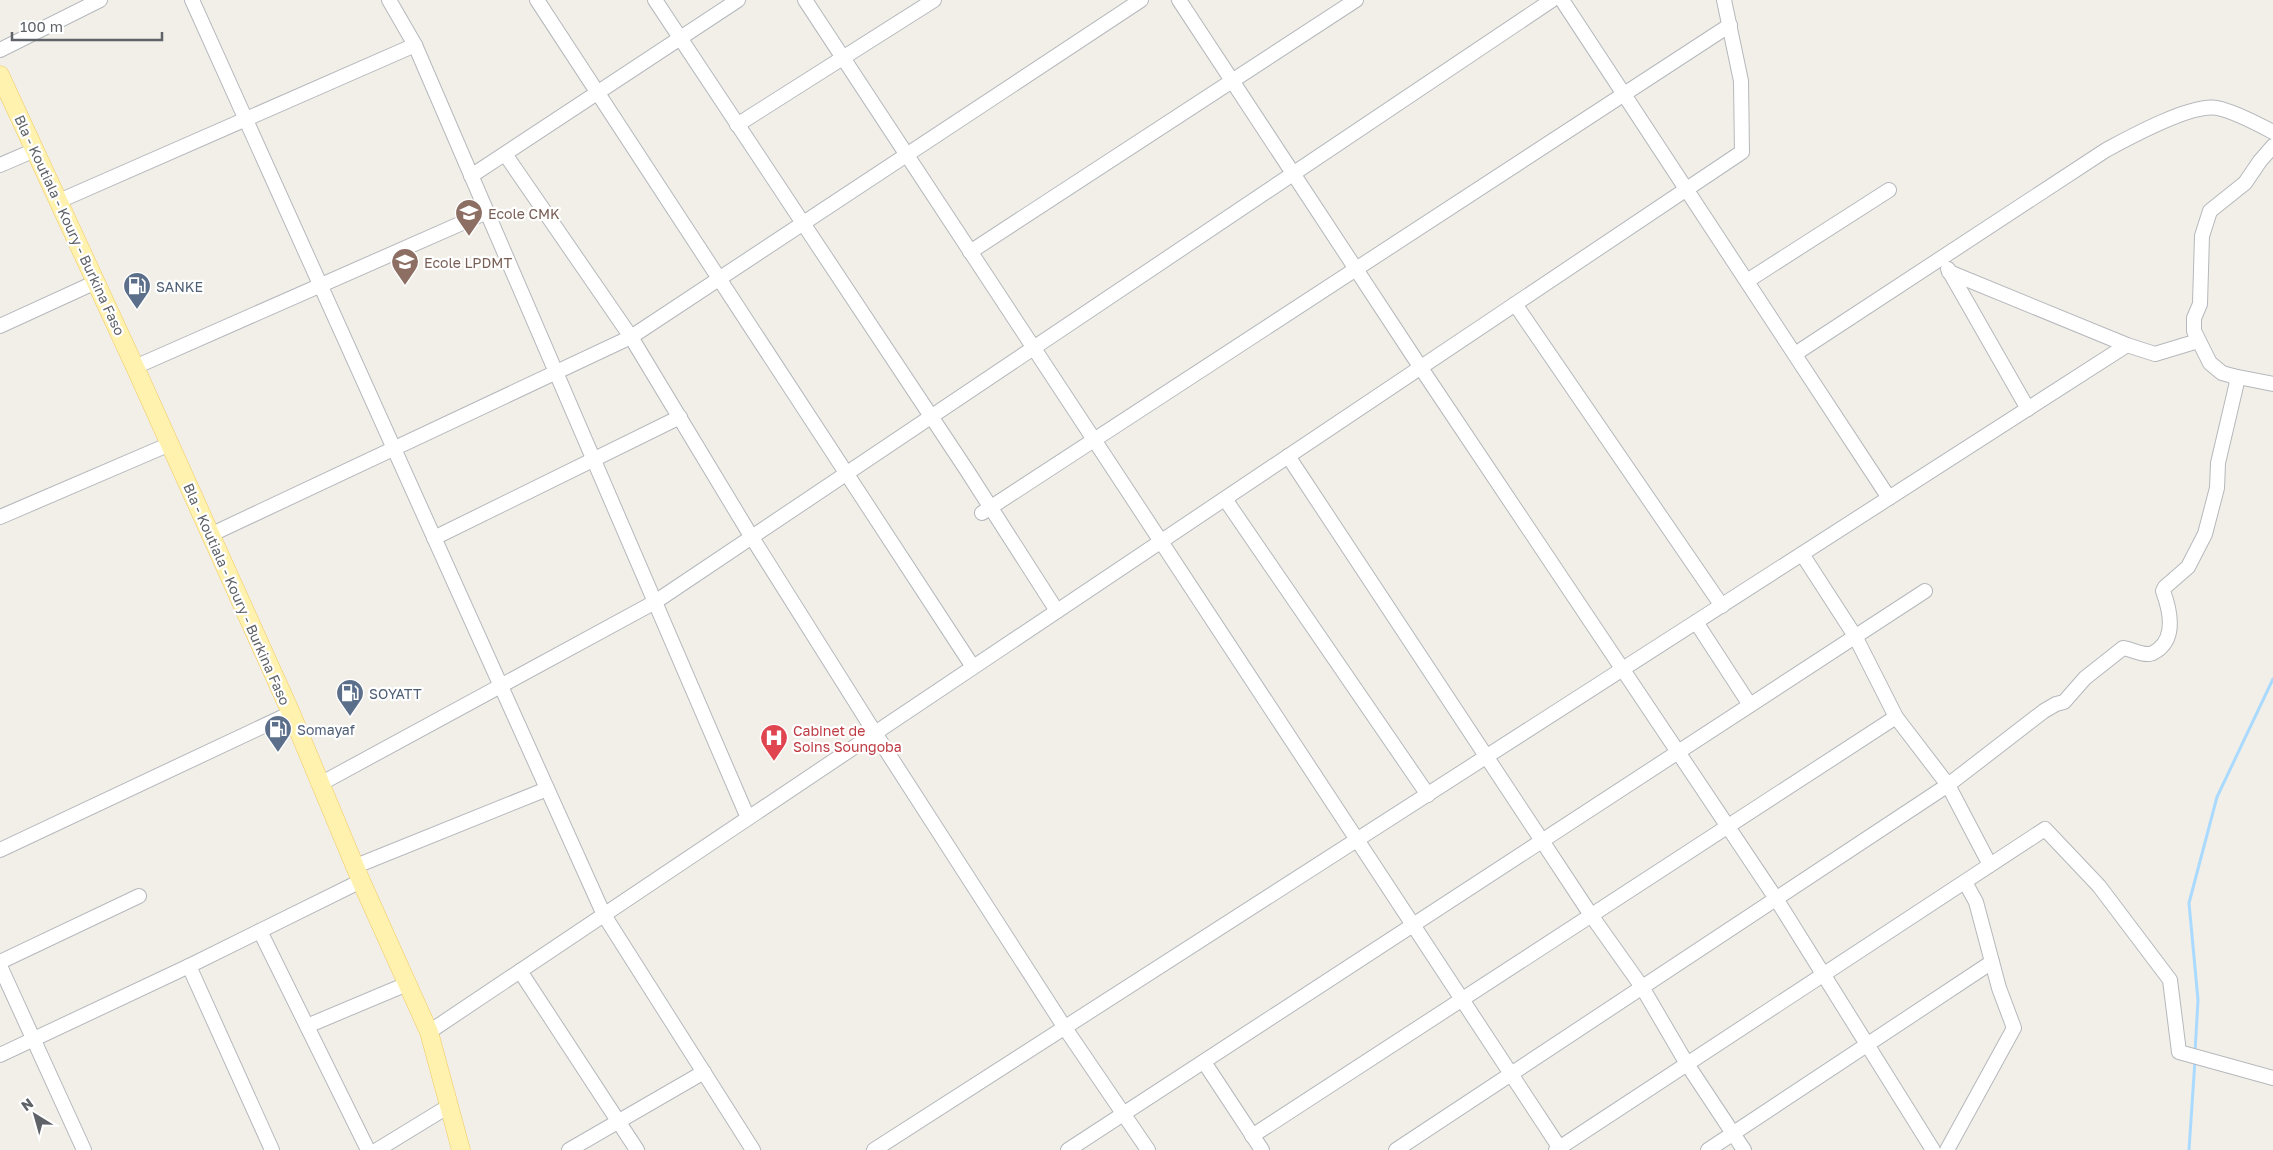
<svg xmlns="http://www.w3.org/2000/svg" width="2273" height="1150" font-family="'Golos Text',sans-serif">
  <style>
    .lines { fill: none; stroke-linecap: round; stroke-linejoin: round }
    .stream { stroke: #aadaff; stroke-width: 3 }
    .minor-casing { stroke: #b5b8bc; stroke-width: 16 }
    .major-casing { stroke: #f2c960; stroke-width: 19 }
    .minor { stroke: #fff; stroke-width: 14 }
    .major { stroke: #fff2af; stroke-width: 18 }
    .labels { text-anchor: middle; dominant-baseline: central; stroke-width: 4.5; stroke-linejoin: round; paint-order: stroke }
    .education-label { font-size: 14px; fill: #785e54; stroke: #fff; text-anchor: start }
    .street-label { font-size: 14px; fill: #5f6368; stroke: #fff }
    .service-label { font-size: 14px; fill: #4e5e75; stroke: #fff; text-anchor: start }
    .health-label { font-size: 14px; fill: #be3a42; stroke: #fff; text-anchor: start }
  </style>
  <rect width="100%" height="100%" fill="#f1efe8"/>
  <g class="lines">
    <g class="stream">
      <path d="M 2195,1052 L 2198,1000 L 2189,903 L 2217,797 L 2273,679"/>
      <path d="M 2189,1150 L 2195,1060"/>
    </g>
    <defs>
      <g id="minor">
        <path d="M 192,0 L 604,915 L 753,1150"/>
        <path d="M 389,0 L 415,45 L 748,818"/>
        <path d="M 537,0 L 973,667"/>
        <path d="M 655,0 L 966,469 L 1057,611"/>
        <path d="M 805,0 L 1561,1150"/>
        <path d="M 1179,0 L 1421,368 L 1775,897 L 1933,1150"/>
        <path d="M 1562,0 L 1889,498"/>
        <path d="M 0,50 L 100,0"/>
        <path d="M 737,125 L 934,0"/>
        <path d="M 505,154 L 631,337 L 751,536 L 875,733 L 1065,1028 L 1148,1150"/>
        <path d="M 0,165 L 35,150"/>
        <path d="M 471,176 L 738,0"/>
        <path d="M 59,201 L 415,45"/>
        <path d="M 970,252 L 1356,0"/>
        <path d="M 1948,269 L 2028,409"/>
        <path d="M 1949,272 L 2127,345 L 2155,354 L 2198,341"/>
        <path d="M 1747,281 L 1889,190"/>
        <path d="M 1515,304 L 1722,606"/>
        <path d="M 0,326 L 96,282"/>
        <path d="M 1795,354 L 2106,150 C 2128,138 2192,103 2217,108 C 2233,111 2258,124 2273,132"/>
        <path d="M 135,367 L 487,212"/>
        <path d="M 2233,376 L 2273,384"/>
        <path d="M 1288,456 L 1591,915 L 1642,987 L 1687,1064 L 1744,1150"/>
        <path d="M 1225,499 L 1428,795"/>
        <path d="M 982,513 L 1730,25"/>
        <path d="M 0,517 L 170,444"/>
        <path d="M 210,535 L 631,337 L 1141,0"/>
        <path d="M 434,538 L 680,417"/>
        <path d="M 1802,554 L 1855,636 L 1896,717 L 1948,785 L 1990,865"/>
        <path d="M 1696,622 L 1750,705"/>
        <path d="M 320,784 L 655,602 L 1552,0"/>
        <path d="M 0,850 L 291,713"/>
        <path d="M 356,866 L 547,789"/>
        <path d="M 260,931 L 368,1150"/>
        <path d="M 0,962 L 139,896"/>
        <path d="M 0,966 L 84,1150"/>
        <path d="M 189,966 L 272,1150"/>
        <path d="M 520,971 L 637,1150"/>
        <path d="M 307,1026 L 407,984"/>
        <path d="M 429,1032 L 1742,152 L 1741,81 L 1724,0"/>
        <path d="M 0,1055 L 189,966 L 361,881"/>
        <path d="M 1204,1062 L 1262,1150"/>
        <path d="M 1252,1136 L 1896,717"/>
        <path d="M 377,1150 L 449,1106"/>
        <path d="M 569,1150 L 704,1072"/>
        <path d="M 874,1150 L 2127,345"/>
        <path d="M 1068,1150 L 1925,591"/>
        <path d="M 1396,1150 L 1948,785 L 2044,711 L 2056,704 L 2064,702 L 2085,678 L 2123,648 C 2131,649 2141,655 2149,654 C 2153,654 2156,651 2159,649 C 2176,635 2170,610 2163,591 L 2165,587 L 2188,567 L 2205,534 L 2217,488 L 2218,463 L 2237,382 L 2233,376 L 2222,373 L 2210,363 L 2194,331 L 2194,318 L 2200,304 L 2202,236 L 2210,211 L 2245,183 L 2260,161 L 2273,146"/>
        <path d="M 1556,1150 L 2045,829 L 2099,886 L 2170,980 L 2179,1052 L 2273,1078"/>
        <path d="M 1708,1150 L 1992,962"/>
        <path d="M 1947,1150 L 2014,1028 L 1999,988 L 1976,902 L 1965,882"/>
      </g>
      <path id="major" d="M 0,75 L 135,367 L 291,713 L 361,881 L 429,1032 L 461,1150"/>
    </defs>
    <use href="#minor" class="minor-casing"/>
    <use href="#major" class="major-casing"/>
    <use href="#minor" class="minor"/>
    <use href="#major" class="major"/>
  </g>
  <defs>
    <symbol id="school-pin" viewBox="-11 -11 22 30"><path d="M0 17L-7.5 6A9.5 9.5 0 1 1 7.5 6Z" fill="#8d6e63" stroke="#fff"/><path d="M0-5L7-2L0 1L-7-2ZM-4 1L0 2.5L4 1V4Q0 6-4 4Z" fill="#fff"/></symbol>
    <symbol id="fuel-pin" viewBox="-11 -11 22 30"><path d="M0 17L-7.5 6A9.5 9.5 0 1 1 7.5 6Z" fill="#5c6f8a" stroke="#fff"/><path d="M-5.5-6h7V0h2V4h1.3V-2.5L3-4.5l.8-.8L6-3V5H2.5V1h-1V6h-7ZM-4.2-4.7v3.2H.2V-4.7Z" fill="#fff"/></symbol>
    <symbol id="hospital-pin" viewBox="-11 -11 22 30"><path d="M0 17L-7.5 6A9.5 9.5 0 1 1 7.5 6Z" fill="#e0444e" stroke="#fff"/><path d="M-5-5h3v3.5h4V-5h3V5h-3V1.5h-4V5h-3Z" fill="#fff"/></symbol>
  </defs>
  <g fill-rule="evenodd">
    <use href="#school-pin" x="453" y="197" width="32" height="43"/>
    <use href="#school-pin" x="389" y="246" width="32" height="43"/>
    <use href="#fuel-pin" x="121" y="270" width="32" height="43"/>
    <use href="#fuel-pin" x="334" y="677" width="32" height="43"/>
    <use href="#fuel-pin" x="262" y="713" width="32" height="43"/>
    <use href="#hospital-pin" x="758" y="722" width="32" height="43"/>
  </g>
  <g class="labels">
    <g class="education-label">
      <text x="488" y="213">Ecole CMK</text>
      <text x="424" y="262">Ecole LPDMT</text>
    </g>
    <g class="street-label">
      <text transform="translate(70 225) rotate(65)">Bla - Koutiala - Koury - Burkina Faso</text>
      <text transform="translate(237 594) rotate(66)">Bla - Koutiala - Koury - Burkina Faso</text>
    </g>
    <g class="service-label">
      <text x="156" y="286">SANKE</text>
      <text x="369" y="693">SOYATT</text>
      <text x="297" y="729">Somayaf</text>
    </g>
    <g class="health-label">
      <text x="793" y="730">Cabinet de<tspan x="793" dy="16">Soins Soungoba</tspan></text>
    </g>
  </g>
  <g transform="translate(35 1115) rotate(323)" stroke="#ffffff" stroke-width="4" paint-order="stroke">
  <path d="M0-4L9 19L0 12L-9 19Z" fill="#5f6368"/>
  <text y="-8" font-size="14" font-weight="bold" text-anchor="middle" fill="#5f6368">N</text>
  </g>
  <path d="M12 32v8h150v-8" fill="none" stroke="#5f6368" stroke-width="2.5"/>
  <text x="20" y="32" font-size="15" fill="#5f6368" stroke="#ffffff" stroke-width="4" paint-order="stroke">100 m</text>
</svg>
